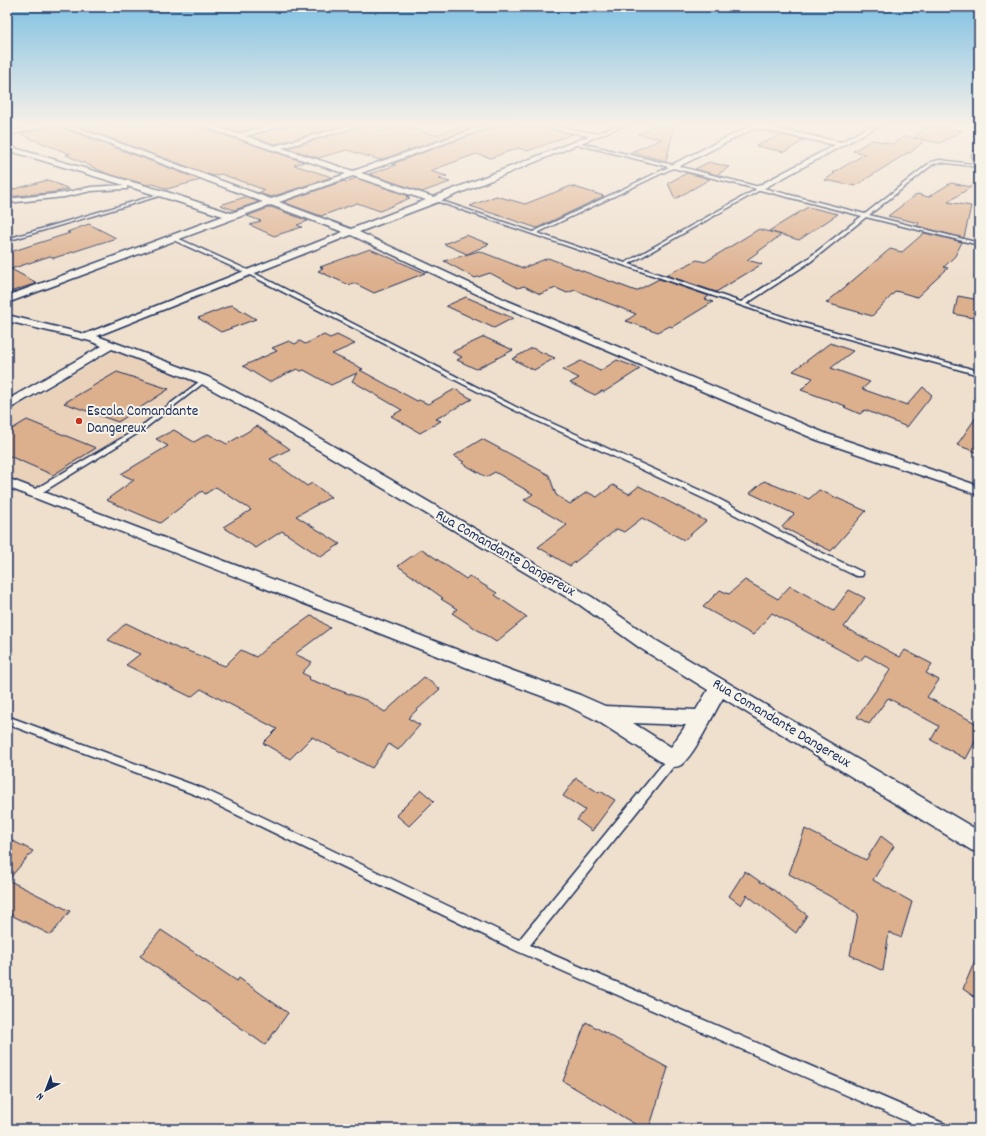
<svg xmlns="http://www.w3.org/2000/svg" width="986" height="1136" font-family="Dekko,sans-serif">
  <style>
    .built { fill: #e9d1ba }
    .building { fill: #dcaf8d; stroke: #1b2f5e }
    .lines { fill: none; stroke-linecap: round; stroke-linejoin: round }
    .lane-casing { stroke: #1b2f5e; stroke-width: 3 }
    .street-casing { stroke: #1b2f5e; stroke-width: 3 }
    .secondary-casing { stroke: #1b2f5e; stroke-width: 3 }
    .lane { fill: #f7f3e8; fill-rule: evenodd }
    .street { fill: #f7f3e8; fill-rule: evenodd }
    .secondary { fill: #f7f3e8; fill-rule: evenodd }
    .poi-dot { fill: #c8321e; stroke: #f7f3e8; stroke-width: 1.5 }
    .labels { text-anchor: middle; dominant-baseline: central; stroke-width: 4; stroke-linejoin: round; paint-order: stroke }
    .poi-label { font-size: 15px; fill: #1b2f5e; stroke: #f7f3e8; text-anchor: start }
    .street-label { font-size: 15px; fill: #1b2f5e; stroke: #f7f3e8 }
  </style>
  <rect width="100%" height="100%" fill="#efdfcd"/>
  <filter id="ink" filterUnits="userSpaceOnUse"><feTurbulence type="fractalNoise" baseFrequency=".025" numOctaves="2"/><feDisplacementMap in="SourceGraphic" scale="8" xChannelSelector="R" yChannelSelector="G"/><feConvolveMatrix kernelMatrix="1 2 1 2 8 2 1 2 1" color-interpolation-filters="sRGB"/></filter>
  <g filter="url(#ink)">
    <path class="built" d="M 119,348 L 204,380 L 141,429 L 35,493 L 7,482 L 7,413 Z"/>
    <g class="building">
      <path d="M 71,124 L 196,124 L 198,126 L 304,162 L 294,165 L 332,177 L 271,197 L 258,193 L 265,190 L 221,174 L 213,176 Z"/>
      <path d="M 210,124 L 271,124 L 238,132 Z"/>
      <path d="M 287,124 L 349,124 L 275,144 L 250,136 L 285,126 Z"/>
      <path d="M 365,124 L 378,124 L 379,132 L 400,126 L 435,135 L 463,126 L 463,124 L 486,124 L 380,160 L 347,150 L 318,158 L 287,148 L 363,126 Z"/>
      <path d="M 500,124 L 529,124 L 573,134 L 528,151 L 518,148 L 491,158 L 476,154 L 430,171 L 447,176 L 439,179 L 450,182 L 422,192 L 369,174 L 396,165 L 392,164 Z"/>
      <path d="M 659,124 L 675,124 L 666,161 L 631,152 L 662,139 L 637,134 Z"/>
      <path d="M 929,125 L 962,131 L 940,143 L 914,138 Z"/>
      <path d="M 58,126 L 201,180 L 167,189 L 153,184 L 148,185 L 108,174 L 66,155 L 70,154 L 20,134 Z"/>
      <path d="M 781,135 L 805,140 L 784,152 L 756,146 Z"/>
      <path d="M 905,136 L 925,140 L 910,153 L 907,153 L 855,186 L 825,180 L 835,173 L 833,173 L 865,154 L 853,151 L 872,140 L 893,144 Z"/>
      <path d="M 709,162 L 729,167 L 717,175 L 695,169 Z"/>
      <path d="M 687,173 L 710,179 L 675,199 L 668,183 Z"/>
      <path d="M 356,178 L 409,196 L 406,197 L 410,198 L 380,211 L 357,203 L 321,216 L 283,202 L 344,181 L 346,182 Z"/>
      <path d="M 48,180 L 69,189 L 56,192 L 7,197 L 7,191 Z"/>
      <path d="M 951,183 L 971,187 L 948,202 L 971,206 L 964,238 L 917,226 L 919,223 L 888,216 L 917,194 L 928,197 Z"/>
      <path d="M 571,186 L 604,196 L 537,228 L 470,206 L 496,196 L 525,204 Z"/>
      <path d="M 245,197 L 259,202 L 234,210 L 220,205 Z"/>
      <path d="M 271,207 L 308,221 L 297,225 L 302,227 L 274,236 L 250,225 L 261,221 L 247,216 Z"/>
      <path d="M 808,207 L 838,214 L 799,240 L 769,231 Z"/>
      <path d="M 89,224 L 116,238 L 54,258 L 50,256 L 11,269 L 37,283 L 7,293 L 7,253 L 70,233 L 67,232 Z"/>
      <path d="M 759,229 L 781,235 L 747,260 L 762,264 L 716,292 L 666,275 L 697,260 L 705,262 Z"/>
      <path d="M 924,233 L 962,242 L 955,256 L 944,267 L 948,268 L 917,297 L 896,291 L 872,316 L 826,303 L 890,249 L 902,252 Z"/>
      <path d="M 466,235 L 489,244 L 467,254 L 444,244 Z"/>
      <path d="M 370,249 L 425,273 L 374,293 L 354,283 L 349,285 L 318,271 L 323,268 L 320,267 Z"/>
      <path d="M 479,251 L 523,268 L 548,258 L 636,291 L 659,279 L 709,296 L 705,299 L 713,302 L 672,327 L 670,326 L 658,332 L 626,321 L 636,314 L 575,290 L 567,293 L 556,288 L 540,294 L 524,286 L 518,288 L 490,273 L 475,278 L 444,261 Z"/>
      <path d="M 958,296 L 979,300 L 979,319 L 954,314 Z"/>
      <path d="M 466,297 L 487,306 L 486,307 L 513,318 L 494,328 L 446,306 Z"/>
      <path d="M 232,305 L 256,319 L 221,332 L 198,318 Z"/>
      <path d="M 324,335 L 330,338 L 337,335 L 355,344 L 332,354 L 363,369 L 360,370 L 417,401 L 419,400 L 428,404 L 455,389 L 472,399 L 436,419 L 441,421 L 420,433 L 391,416 L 402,410 L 352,381 L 357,373 L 331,385 L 304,370 L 301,371 L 297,369 L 269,382 L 243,366 L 277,351 L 272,348 L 289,341 L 295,344 L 300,341 L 305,344 Z"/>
      <path d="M 484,337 L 513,350 L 476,369 L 457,360 L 462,357 L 452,352 Z"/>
      <path d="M 830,343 L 853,351 L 831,368 L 870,382 L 862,389 L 907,405 L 923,387 L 932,395 L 907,427 L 865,410 L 860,414 L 844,407 L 846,406 L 801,390 L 813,378 L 793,371 Z"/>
      <path d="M 532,348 L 555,358 L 534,370 L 512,359 Z"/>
      <path d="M 617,360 L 640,369 L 604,392 L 602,391 L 595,395 L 570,383 L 579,378 L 563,370 L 581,361 L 600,371 Z"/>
      <path d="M 117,372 L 169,389 L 118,422 L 64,403 Z"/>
      <path d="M 979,413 L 979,453 L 957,445 Z"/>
      <path d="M 27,420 L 96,448 L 53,475 L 7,455 L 7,432 Z"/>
      <path d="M 257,426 L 290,449 L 270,459 L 307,486 L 312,483 L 331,497 L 296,516 L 340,544 L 321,557 L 282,531 L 256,548 L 223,527 L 251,510 L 216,487 L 205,494 L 202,491 L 160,523 L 106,500 L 134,480 L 121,474 L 168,446 L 156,439 L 174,430 L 194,442 L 208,434 L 227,444 Z"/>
      <path d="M 482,439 L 549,475 L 556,495 L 570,504 L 587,492 L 597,497 L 613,485 L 629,494 L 639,486 L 706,521 L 684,540 L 642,518 L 624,532 L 617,529 L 570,566 L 538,547 L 567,525 L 524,500 L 533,494 L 495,472 L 486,477 L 462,463 L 464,462 L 454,456 Z"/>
      <path d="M 764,481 L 809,499 L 819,490 L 866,511 L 831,551 L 782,527 L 794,514 L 750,493 Z"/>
      <path d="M 422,549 L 466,579 L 469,576 L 497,593 L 495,595 L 527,617 L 496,642 L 452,613 L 457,609 L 441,599 L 443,598 L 398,566 Z"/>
      <path d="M 745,580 L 778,599 L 790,586 L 834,610 L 849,590 L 865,598 L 844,627 L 900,657 L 905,650 L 932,664 L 926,673 L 939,680 L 927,697 L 979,725 L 979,734 L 966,759 L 931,740 L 939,726 L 888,698 L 869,724 L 857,717 L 891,669 L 865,655 L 860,661 L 772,613 L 753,635 L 703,607 L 720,590 L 729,594 Z"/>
      <path d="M 312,615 L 330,628 L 295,654 L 312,662 L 302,673 L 310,677 L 308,679 L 366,700 L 385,712 L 424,677 L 440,689 L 408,718 L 420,725 L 398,750 L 389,744 L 372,768 L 312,737 L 290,759 L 263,743 L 277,729 L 201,689 L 191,697 L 126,665 L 140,654 L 108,640 L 126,623 L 181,650 L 183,649 L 225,666 L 241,650 L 256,657 L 273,642 L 274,642 Z"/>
      <path d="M 576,778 L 599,793 L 600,791 L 615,800 L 592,831 L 577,820 L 585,810 L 563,796 Z"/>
      <path d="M 421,790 L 434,801 L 409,826 L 396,815 Z"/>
      <path d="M 805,829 L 866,860 L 881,836 L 894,846 L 873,880 L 912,902 L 901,938 L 889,932 L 883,971 L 850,955 L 858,914 L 844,905 L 844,904 L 789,874 Z"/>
      <path d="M 7,838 L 33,851 L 8,880 L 70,911 L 51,935 L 7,913 Z"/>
      <path d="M 745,871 L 762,883 L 763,882 L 807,915 L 796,933 L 747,895 L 741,905 L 729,896 Z"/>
      <path d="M 161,930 L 237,981 L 239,978 L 288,1013 L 265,1045 L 140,956 Z"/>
      <path d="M 979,951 L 979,1000 L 963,989 Z"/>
      <path d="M 586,1022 L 668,1068 L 649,1129 L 643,1129 L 563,1081 Z"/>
    </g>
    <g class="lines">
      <defs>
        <g id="lane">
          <path d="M 576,142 L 673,165 L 865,214 L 931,162 L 940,160 L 979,165 L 979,167 L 940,162 L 933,164 L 869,215 L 979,243 L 979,245 L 866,217 L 810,262 L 746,304 L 799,322 L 979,371 L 979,375 L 795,324 L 433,200 L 436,199 L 533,232 L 669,167 L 576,144 ZM 673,168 L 757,189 L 625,263 L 537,233 ZM 760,190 L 862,216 L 806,260 L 741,302 L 629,264 Z"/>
          <path d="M 163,193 L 166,194 L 7,241 L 7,239 Z"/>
          <path d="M 171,237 L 175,237 L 250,271 L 516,407 L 717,498 L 806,545 L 862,572 L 863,574 L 862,576 L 856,576 L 800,549 L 711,502 L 512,409 L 246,273 L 171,239 Z"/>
          <path d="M 204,378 L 206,379 L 206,381 L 143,430 L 38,495 L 32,495 L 31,493 L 32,491 L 139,428 Z"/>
          <path d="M 7,716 L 204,789 L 519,940 L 669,756 L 673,755 L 677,756 L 678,759 L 677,762 L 530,945 L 945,1124 L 947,1129 L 924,1129 L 517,951 L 196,795 L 7,724 Z"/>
        </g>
        <g id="street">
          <path d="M 39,124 L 49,124 L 7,136 L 7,132 Z"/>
          <path d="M 58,124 L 67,124 L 271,199 L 346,174 L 198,125 L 197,124 L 206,124 L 238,134 L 276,124 L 286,124 L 285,125 L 245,136 L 275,146 L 354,124 L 364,124 L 363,125 L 282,148 L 353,171 L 490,124 L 499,124 L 361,173 L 433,197 L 589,136 L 540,126 L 537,124 C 556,124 574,131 594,133 C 603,133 615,124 627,124 L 438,202 L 359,232 L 508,301 L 827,434 L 979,486 L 979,495 L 817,440 L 500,305 L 351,235 L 97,336 L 208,377 L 290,421 L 592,597 L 652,638 L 979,831 L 979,853 L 971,850 L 723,698 C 712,716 696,753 681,765 C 676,768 671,767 666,765 L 596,720 L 566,705 L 501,681 L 7,487 L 7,478 L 513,671 L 580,695 L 605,706 L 696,710 L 708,690 L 640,648 L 580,605 L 280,427 L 200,383 L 112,349 L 11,408 L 7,409 L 7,400 L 102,346 L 90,341 L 7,321 L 7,315 L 85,334 L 343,232 L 271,205 L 7,303 L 7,296 L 223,216 L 127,186 L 127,189 L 124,189 L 91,191 L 64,197 L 7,203 L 7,199 L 64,193 L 91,187 L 124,185 L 7,150 L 7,146 L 167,192 L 231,213 L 263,202 ZM 353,176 L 426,200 L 351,229 L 279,202 ZM 633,723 L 686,725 L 671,747 Z"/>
          <path d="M 742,124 L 761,124 L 760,125 L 841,142 L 874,124 L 882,124 L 759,191 L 755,189 L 756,187 L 835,145 L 755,128 L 676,168 L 670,168 L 669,166 L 748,127 Z"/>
        </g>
        <path id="secondary" d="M 979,149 L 979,170 L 974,167 L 972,155 L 976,150 Z"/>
      </defs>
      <use href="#lane" class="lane-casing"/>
      <use href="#street" class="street-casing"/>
      <use href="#secondary" class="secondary-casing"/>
      <use href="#lane" class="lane"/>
      <use href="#street" class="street"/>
      <use href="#secondary" class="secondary"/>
    </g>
  </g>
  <linearGradient id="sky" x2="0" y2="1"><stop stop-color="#80c1e3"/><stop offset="0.44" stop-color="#f8f1e8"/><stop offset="1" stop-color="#f8f1e8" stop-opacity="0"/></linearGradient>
  <rect width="986" height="283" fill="url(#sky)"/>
  <circle class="poi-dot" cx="79" cy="421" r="4"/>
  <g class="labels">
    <g class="poi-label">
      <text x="87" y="412">Escola Comandante<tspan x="87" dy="17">Dangereux</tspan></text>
    </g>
    <g class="street-label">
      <text transform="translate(505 554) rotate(30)">Rua Comandante Dangereux</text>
      <text transform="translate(781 724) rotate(31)">Rua Comandante Dangereux</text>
    </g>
  </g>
  <rect width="986" height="1136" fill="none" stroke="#f7f3e8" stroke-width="24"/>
  <rect x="12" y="12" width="962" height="1112" fill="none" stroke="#1b2f5e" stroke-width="1.5" filter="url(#ink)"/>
  <g transform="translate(46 1090) rotate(222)" stroke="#f7f3e8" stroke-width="3" paint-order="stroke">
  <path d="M0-3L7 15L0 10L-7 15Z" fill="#1b2f5e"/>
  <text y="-6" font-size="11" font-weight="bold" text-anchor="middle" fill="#1b2f5e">N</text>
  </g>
</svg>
